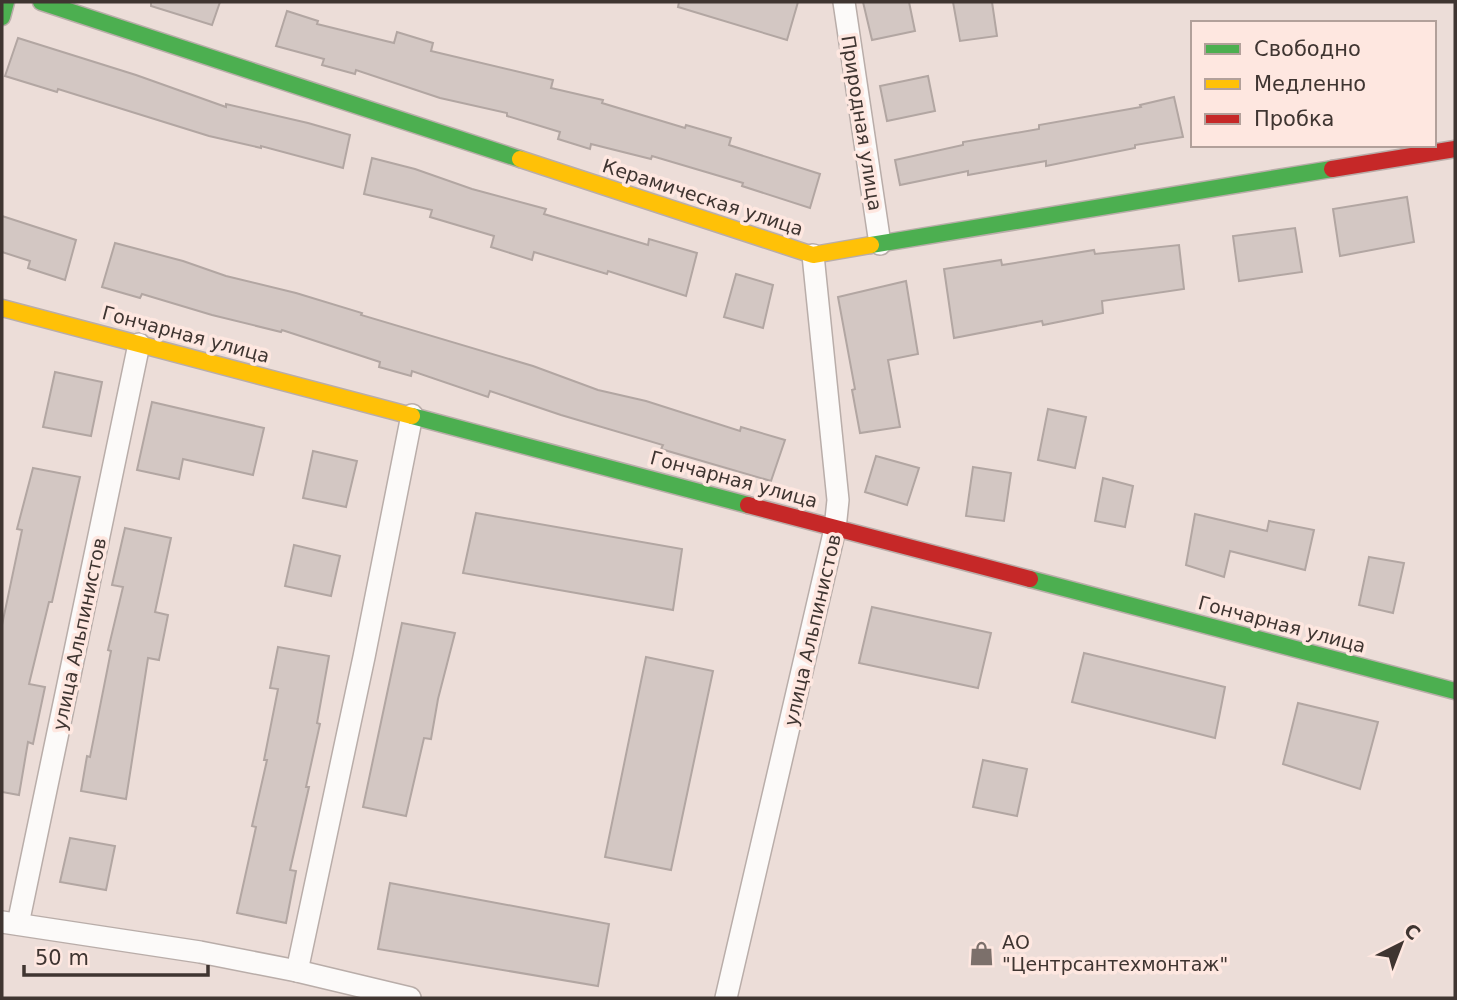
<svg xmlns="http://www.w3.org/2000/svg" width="1457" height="1000" font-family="'DejaVu Sans',sans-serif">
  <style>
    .building { fill: #d3c7c3; stroke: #b2a6a2; stroke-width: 2 }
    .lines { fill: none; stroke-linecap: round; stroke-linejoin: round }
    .street-casing { stroke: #b9ada9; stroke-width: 24 }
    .fast-casing { stroke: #b9ada9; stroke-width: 19 }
    .slow-casing { stroke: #b9ada9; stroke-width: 19 }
    .jam-casing { stroke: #b9ada9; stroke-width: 19 }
    .street { stroke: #fcfaf9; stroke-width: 21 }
    .fast { stroke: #4caf50; stroke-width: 16 }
    .slow { stroke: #ffc107; stroke-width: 16 }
    .jam { stroke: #c62828; stroke-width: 16 }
    .labels { text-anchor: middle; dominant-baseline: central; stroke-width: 7; stroke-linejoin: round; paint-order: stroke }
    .street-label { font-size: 19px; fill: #3f3531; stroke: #fee7e0 }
    .poi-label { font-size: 19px; fill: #3f3531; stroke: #fee7e0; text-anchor: start }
  </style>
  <rect width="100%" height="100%" fill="#ecddd8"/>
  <g class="building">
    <path d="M 151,2 L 220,2 L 212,25 L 151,6 Z"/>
    <path d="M 679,2 L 798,2 L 787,40 L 678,7 Z"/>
    <path d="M 863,2 L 909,2 L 915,31 L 872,40 Z"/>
    <path d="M 953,2 L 992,2 L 997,36 L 960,41 Z"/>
    <path d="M 287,11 L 318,21 L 317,24 L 394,43 L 397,32 L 433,43 L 431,51 L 553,80 L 551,88 L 603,100 L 602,103 L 685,128 L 686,125 L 731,138 L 729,145 L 820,174 L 810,208 L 742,186 L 743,183 L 652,156 L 651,159 L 591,144 L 590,149 L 558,139 L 560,132 L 507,116 L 507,113 L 440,98 L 356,70 L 355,74 L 322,65 L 324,59 L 276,46 Z"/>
    <path d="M 18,38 L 136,75 L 226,107 L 226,104 L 308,123 L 350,135 L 343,168 L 261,146 L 261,148 L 209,136 L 58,89 L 57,92 L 5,76 Z"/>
    <path d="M 928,76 L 935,111 L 887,121 L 880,86 Z"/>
    <path d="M 1174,97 L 1183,137 L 1135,145 L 1135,148 L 1046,166 L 1046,161 L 968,175 L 968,171 L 900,185 L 895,160 L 963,145 L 963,142 L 1039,129 L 1039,125 L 1141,107 L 1140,105 Z"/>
    <path d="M 372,158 L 415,169 L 472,189 L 546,209 L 544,214 L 648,245 L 649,239 L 697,253 L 686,296 L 608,271 L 607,274 L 534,252 L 532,260 L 491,247 L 494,236 L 430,217 L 432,210 L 364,194 Z"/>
    <path d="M 1407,197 L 1414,242 L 1340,256 L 1333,209 Z"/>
    <path d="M 2,216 L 76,240 L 65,280 L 28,268 L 30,261 L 2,252 Z"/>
    <path d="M 1295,228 L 1302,272 L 1239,281 L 1233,236 Z"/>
    <path d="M 115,243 L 183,261 L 226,276 L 296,293 L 362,313 L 361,315 L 533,366 L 598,390 L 646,401 L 740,431 L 741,427 L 785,440 L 771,481 L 661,449 L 663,445 L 561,415 L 490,391 L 488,397 L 412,371 L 411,376 L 379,367 L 380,362 L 282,330 L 281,332 L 212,315 L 142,294 L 140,298 L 102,287 Z"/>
    <path d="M 1179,245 L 1184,289 L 1102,301 L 1103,313 L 1043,325 L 1042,321 L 954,338 L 944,269 L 1001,260 L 1002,265 L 1094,250 L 1095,254 Z"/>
    <path d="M 736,274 L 773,285 L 763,328 L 724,317 Z"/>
    <path d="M 906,281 L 918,354 L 888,360 L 900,427 L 860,433 L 852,390 L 855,389 L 838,297 Z"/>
    <path d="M 55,372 L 102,382 L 91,436 L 43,427 Z"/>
    <path d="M 152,402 L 264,428 L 253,475 L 183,459 L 179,479 L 137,470 Z"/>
    <path d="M 1048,409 L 1086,417 L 1075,468 L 1038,460 Z"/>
    <path d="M 313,451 L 357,461 L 346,507 L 303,498 Z"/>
    <path d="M 876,456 L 919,468 L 907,505 L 865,492 Z"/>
    <path d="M 973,467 L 1011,473 L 1004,521 L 966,516 Z"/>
    <path d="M 33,468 L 80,477 L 52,602 L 49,602 L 29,684 L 45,687 L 33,744 L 28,742 L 19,795 L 2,792 L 2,625 L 22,530 L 17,529 Z"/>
    <path d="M 1103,478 L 1133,486 L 1125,527 L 1095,521 Z"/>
    <path d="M 476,513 L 682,549 L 673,610 L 463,573 Z"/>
    <path d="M 1195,514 L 1267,531 L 1269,521 L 1314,530 L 1305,570 L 1230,551 L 1224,577 L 1186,565 Z"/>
    <path d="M 125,528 L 171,538 L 155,612 L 168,615 L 159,660 L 148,658 L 126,799 L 81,791 L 87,756 L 90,757 L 111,651 L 108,650 L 123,587 L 112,585 Z"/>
    <path d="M 294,545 L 340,556 L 331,596 L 285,586 Z"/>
    <path d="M 1369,557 L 1404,563 L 1393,613 L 1359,605 Z"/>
    <path d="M 872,607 L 991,633 L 978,688 L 859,663 Z"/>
    <path d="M 402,623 L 455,633 L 438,699 L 431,739 L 424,738 L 406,816 L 363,807 Z"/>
    <path d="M 278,647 L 329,656 L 317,723 L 320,724 L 306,787 L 309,787 L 290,870 L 296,871 L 286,923 L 237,913 L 256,827 L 252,826 L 267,760 L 264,760 L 278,689 L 270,688 Z"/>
    <path d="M 1084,653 L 1225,687 L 1215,738 L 1072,702 Z"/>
    <path d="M 646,657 L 713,671 L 671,870 L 605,857 Z"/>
    <path d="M 1298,703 L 1378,722 L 1360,789 L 1283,764 Z"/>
    <path d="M 983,760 L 1027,769 L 1017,816 L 973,807 Z"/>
    <path d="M 70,838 L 115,846 L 106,890 L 60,882 Z"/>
    <path d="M 390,883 L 609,924 L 598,986 L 378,949 Z"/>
  </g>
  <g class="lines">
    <defs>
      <g id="street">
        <path d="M 844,2 L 880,244"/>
        <path d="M 2,922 L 200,952 L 297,971 L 410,998"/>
        <path d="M 18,924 L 139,344"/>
        <path d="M 297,971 L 364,657 L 412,415"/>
        <path d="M 726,998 L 835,529 L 838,500 L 813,255"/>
      </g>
      <g id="fast">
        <path d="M 41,2 L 520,159"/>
        <path d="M 2,17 L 6,2"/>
        <path d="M 871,245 L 1332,169"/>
        <path d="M 412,416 L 748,505"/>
        <path d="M 1030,579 L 1455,691"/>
      </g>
      <g id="slow">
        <path d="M 520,159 L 813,255 L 871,245"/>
        <path d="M 2,308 L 412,416"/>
      </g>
      <g id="jam">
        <path d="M 1332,169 L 1455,149"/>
        <path d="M 748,505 L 1030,579"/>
      </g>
    </defs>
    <use href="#street" class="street-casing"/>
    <use href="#fast" class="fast-casing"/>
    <use href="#slow" class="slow-casing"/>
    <use href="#jam" class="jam-casing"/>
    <use href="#street" class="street"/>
    <use href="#fast" class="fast"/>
    <use href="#slow" class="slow"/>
    <use href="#jam" class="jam"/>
  </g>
  <defs>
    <symbol id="shop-bare" viewBox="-9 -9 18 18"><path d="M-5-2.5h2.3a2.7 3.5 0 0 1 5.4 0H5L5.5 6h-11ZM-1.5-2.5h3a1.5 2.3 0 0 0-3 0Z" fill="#7c706b" stroke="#fee7e0" stroke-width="2.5" paint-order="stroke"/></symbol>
  </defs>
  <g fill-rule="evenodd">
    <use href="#shop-bare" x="964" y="936" width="35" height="35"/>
  </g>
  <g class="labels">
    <g class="street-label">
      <text transform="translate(862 123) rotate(81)">Природная улица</text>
      <text transform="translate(703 197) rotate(18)">Керамическая улица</text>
      <text transform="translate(186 334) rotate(15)">Гончарная улица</text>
      <text transform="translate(734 479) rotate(15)">Гончарная улица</text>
      <text transform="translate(1282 624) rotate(15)">Гончарная улица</text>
      <text transform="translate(812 630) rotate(-77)">улица Альпинистов</text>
      <text transform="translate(79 634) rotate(-78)">улица Альпинистов</text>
    </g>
    <g class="poi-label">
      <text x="1002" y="942">АО<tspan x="1002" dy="22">"Центрсантехмонтаж"</tspan></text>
    </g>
  </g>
  <rect width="1457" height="1000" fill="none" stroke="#3f3531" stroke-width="7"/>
  <rect x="1191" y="21" width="245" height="126" fill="#fee7e0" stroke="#b2a09a" stroke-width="2"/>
  <rect x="1205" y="44" width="35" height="10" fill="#4caf50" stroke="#b2a09a" stroke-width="2"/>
  <text x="1254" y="56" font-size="21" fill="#3f3531">Свободно</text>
  <rect x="1205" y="79" width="35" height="10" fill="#ffc107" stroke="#b2a09a" stroke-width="2"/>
  <text x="1254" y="91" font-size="21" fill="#3f3531">Медленно</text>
  <rect x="1205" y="114" width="35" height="10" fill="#c62828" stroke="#b2a09a" stroke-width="2"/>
  <text x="1254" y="126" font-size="21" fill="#3f3531">Пробка</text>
  <g transform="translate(1401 944) rotate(42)" stroke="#fee7e0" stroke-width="5" paint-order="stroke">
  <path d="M0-5L12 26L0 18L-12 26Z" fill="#3f3531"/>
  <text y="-10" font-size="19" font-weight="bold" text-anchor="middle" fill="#3f3531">С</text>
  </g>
  <path d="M24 965v10h184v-10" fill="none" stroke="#3f3531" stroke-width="3.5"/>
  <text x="35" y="965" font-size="21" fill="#3f3531" stroke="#fee7e0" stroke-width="5" paint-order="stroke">50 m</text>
</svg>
